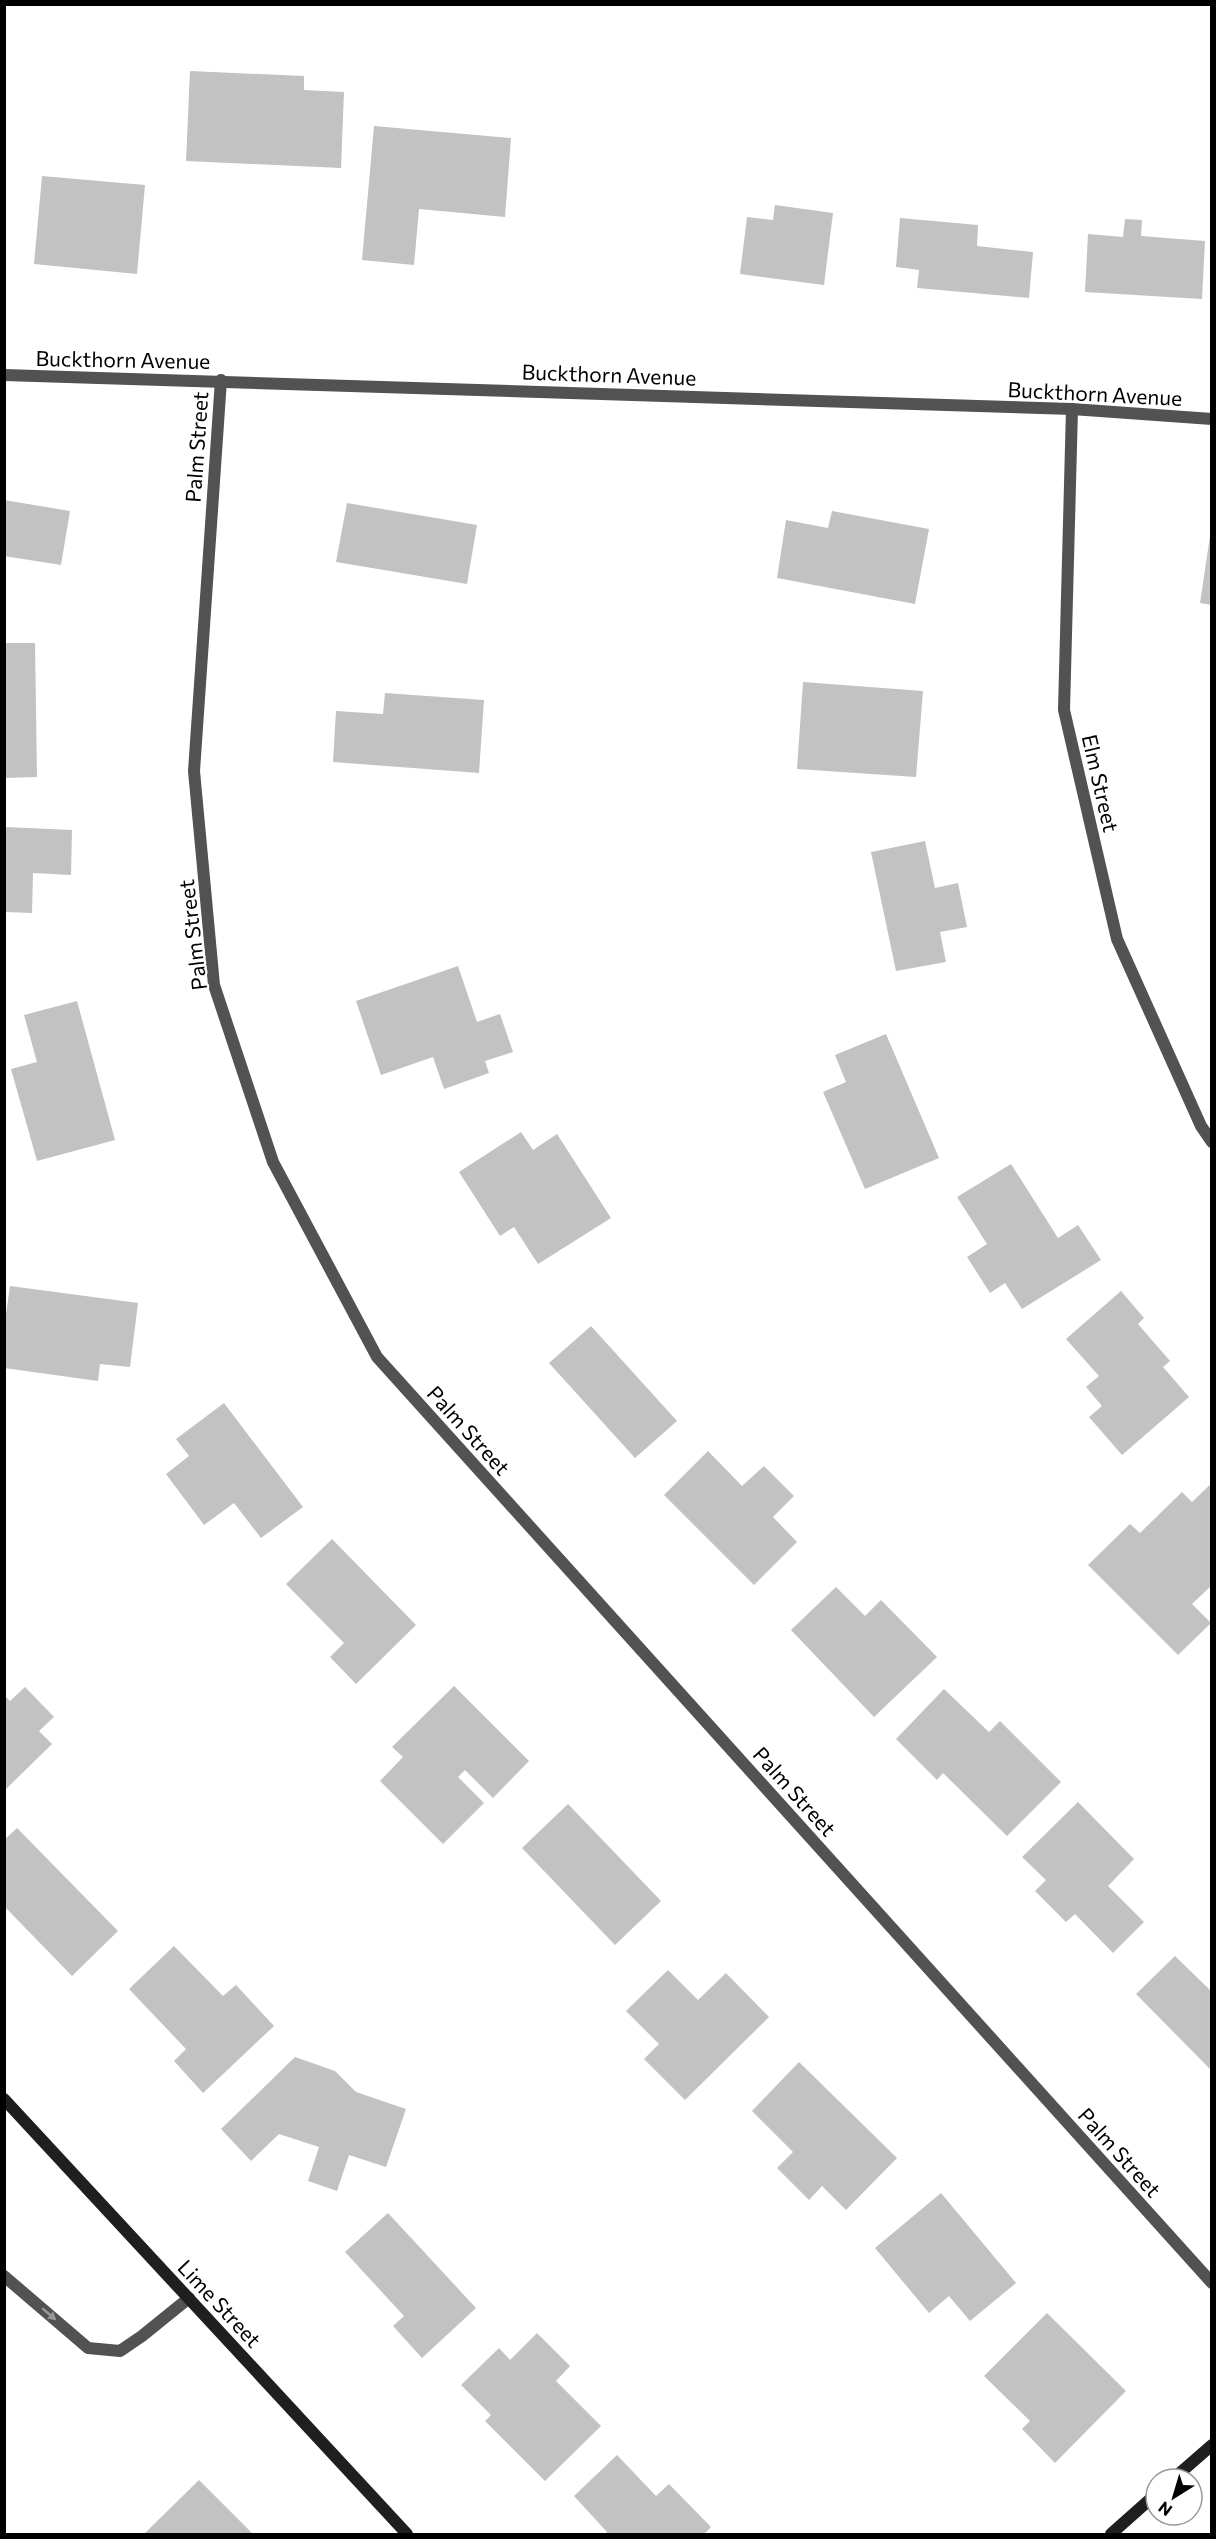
<svg xmlns="http://www.w3.org/2000/svg" width="1216" height="2539" font-family="Commissioner,sans-serif">
  <style>
    .building { fill: #c2c2c2 }
    .lines { fill: none; stroke-linecap: round; stroke-linejoin: round }
    .lane { stroke: #525252; stroke-width: 12 }
    .street { stroke: #525252; stroke-width: 12 }
    .secondary { stroke: #1f1f1f; stroke-width: 12 }
    .oneway { fill: #979797 }
    .labels { text-anchor: middle; dominant-baseline: central; stroke-width: 4.5; stroke-linejoin: round; paint-order: stroke }
    .street-label { font-size: 21px; fill: #000; stroke: #fff }
  </style>
  <rect width="100%" height="100%" fill="#fff"/>
  <g class="building">
    <path d="M 190,71 L 304,76 L 304,90 L 344,92 L 341,168 L 186,161 Z"/>
    <path d="M 374,126 L 511,138 L 505,217 L 419,209 L 414,265 L 362,260 Z"/>
    <path d="M 42,176 L 145,185 L 137,274 L 34,264 Z"/>
    <path d="M 775,205 L 833,213 L 824,285 L 740,274 L 747,217 L 773,220 Z"/>
    <path d="M 900,218 L 978,225 L 977,246 L 1033,252 L 1029,298 L 917,288 L 919,270 L 896,267 Z"/>
    <path d="M 1125,219 L 1142,220 L 1141,236 L 1205,241 L 1202,299 L 1085,292 L 1088,234 L 1123,237 Z"/>
    <path d="M 4,500 L 70,511 L 61,565 L 4,556 Z"/>
    <path d="M 347,503 L 477,525 L 467,584 L 336,562 Z"/>
    <path d="M 832,511 L 929,529 L 915,604 L 777,578 L 786,520 L 828,528 Z"/>
    <path d="M 1210,536 L 1212,536 L 1212,605 L 1200,603 Z"/>
    <path d="M 4,643 L 35,643 L 37,777 L 4,778 Z"/>
    <path d="M 803,682 L 923,691 L 916,777 L 797,769 Z"/>
    <path d="M 385,693 L 484,700 L 479,773 L 333,762 L 336,711 L 383,714 Z"/>
    <path d="M 5,827 L 72,830 L 71,875 L 33,873 L 32,913 L 5,912 Z"/>
    <path d="M 925,841 L 935,888 L 958,883 L 967,927 L 940,932 L 946,962 L 896,971 L 871,852 Z"/>
    <path d="M 458,966 L 477,1022 L 500,1014 L 513,1052 L 485,1061 L 489,1073 L 444,1089 L 433,1057 L 381,1075 L 356,1001 Z"/>
    <path d="M 77,1001 L 115,1140 L 37,1161 L 11,1069 L 37,1062 L 24,1015 Z"/>
    <path d="M 886,1034 L 939,1158 L 865,1189 L 823,1092 L 846,1082 L 835,1055 Z"/>
    <path d="M 521,1132 L 533,1150 L 557,1134 L 611,1218 L 538,1264 L 514,1227 L 500,1236 L 459,1172 Z"/>
    <path d="M 1011,1164 L 1058,1238 L 1078,1225 L 1101,1260 L 1022,1309 L 1005,1283 L 990,1293 L 967,1257 L 987,1244 L 957,1197 Z"/>
    <path d="M 10,1286 L 138,1303 L 130,1367 L 100,1364 L 98,1381 L 4,1368 L 4,1328 Z"/>
    <path d="M 1121,1291 L 1144,1318 L 1138,1324 L 1170,1361 L 1163,1367 L 1189,1397 L 1122,1455 L 1089,1417 L 1102,1406 L 1086,1387 L 1099,1376 L 1066,1339 Z"/>
    <path d="M 591,1326 L 677,1421 L 635,1458 L 549,1363 Z"/>
    <path d="M 224,1403 L 303,1507 L 261,1538 L 234,1503 L 204,1525 L 166,1474 L 189,1456 L 176,1439 Z"/>
    <path d="M 708,1451 L 742,1486 L 764,1466 L 794,1496 L 773,1517 L 797,1542 L 754,1585 L 664,1495 Z"/>
    <path d="M 1212,1483 L 1212,1585 L 1192,1604 L 1211,1623 L 1178,1655 L 1088,1565 L 1130,1524 L 1140,1533 L 1182,1492 L 1192,1502 Z"/>
    <path d="M 332,1539 L 416,1625 L 356,1684 L 330,1657 L 344,1643 L 286,1584 Z"/>
    <path d="M 836,1587 L 865,1616 L 881,1600 L 937,1657 L 874,1717 L 791,1630 Z"/>
    <path d="M 454,1686 L 529,1761 L 493,1798 L 465,1770 L 458,1777 L 484,1803 L 443,1844 L 380,1781 L 403,1757 L 392,1747 Z"/>
    <path d="M 25,1687 L 54,1717 L 39,1731 L 52,1744 L 4,1791 L 4,1695 L 10,1701 Z"/>
    <path d="M 944,1689 L 989,1732 L 1000,1721 L 1061,1782 L 1007,1836 L 943,1773 L 937,1780 L 896,1739 Z"/>
    <path d="M 1078,1802 L 1134,1859 L 1108,1886 L 1144,1922 L 1113,1953 L 1075,1914 L 1066,1922 L 1035,1891 L 1046,1880 L 1022,1857 Z"/>
    <path d="M 568,1804 L 661,1901 L 615,1945 L 522,1848 Z"/>
    <path d="M 17,1828 L 118,1931 L 72,1976 L 4,1906 L 4,1840 Z"/>
    <path d="M 174,1946 L 223,1996 L 236,1985 L 274,2026 L 203,2093 L 174,2061 L 186,2049 L 129,1989 Z"/>
    <path d="M 1175,1956 L 1212,1992 L 1212,2071 L 1136,1994 Z"/>
    <path d="M 668,1970 L 698,2000 L 726,1973 L 769,2017 L 685,2100 L 644,2059 L 659,2044 L 626,2011 Z"/>
    <path d="M 295,2057 L 335,2071 L 356,2092 L 406,2109 L 386,2167 L 349,2155 L 337,2191 L 308,2181 L 319,2147 L 279,2134 L 251,2161 L 221,2129 Z"/>
    <path d="M 799,2062 L 897,2158 L 846,2210 L 822,2186 L 809,2200 L 777,2168 L 793,2152 L 752,2111 Z"/>
    <path d="M 941,2193 L 1016,2283 L 970,2321 L 949,2296 L 929,2313 L 875,2248 Z"/>
    <path d="M 388,2213 L 476,2308 L 422,2358 L 393,2326 L 404,2316 L 345,2252 Z"/>
    <path d="M 1047,2313 L 1126,2391 L 1055,2463 L 1022,2429 L 1030,2421 L 984,2376 Z"/>
    <path d="M 537,2333 L 570,2366 L 556,2381 L 601,2426 L 545,2481 L 485,2421 L 491,2415 L 461,2385 L 499,2348 L 510,2360 Z"/>
    <path d="M 617,2455 L 656,2496 L 669,2484 L 711,2527 L 704,2534 L 605,2534 L 607,2532 L 574,2496 Z"/>
    <path d="M 199,2480 L 253,2534 L 144,2534 Z"/>
  </g>
  <g class="lines">
    <path class="lane" d="M 4,2276 L 88,2348 L 120,2351 L 142,2336 L 189,2298"/>
    <g class="street">
      <path d="M 4,375 L 1072,409 L 1212,419"/>
      <path d="M 221,380 L 194,771 L 214,985 L 273,1162 L 377,1357 L 1212,2283"/>
      <path d="M 1072,409 L 1064,710 L 1117,939 L 1201,1126 L 1212,1142"/>
    </g>
    <g class="secondary">
      <path d="M 4,2099 L 407,2534"/>
      <path d="M 1173,2479 L 1212,2445"/>
      <path d="M 1111,2534 L 1156,2494"/>
    </g>
  </g>
  <defs><path id="oneway-solid" d="M-6-.8H1V-3.2L6.5 0L1 3.2V.8H-6Z" transform="scale(1.5)"/></defs>
  <use class="oneway" href="#oneway-solid" transform="translate(49 2314) rotate(41)"/>
  <g class="labels">
    <g class="street-label">
      <text transform="translate(123 359) rotate(1)">Buckthorn Avenue</text>
      <text transform="translate(609 374) rotate(2)">Buckthorn Avenue</text>
      <text transform="translate(1095 393) rotate(3)">Buckthorn Avenue</text>
      <text transform="translate(196 447) rotate(-86)">Palm Street</text>
      <text transform="translate(1101 783) rotate(77)">Elm Street</text>
      <text transform="translate(192 935) rotate(-97)">Palm Street</text>
      <text transform="translate(469 1430) rotate(48)">Palm Street</text>
      <text transform="translate(795 1791) rotate(48)">Palm Street</text>
      <text transform="translate(1120 2152) rotate(48)">Palm Street</text>
      <text transform="translate(220 2303) rotate(47)">Lime Street</text>
    </g>
  </g>
  <rect width="1216" height="2539" fill="none" stroke="#000000" stroke-width="12"/>
  <g transform="translate(1174 2497) rotate(217)"><circle r="28" fill="#ffffff" stroke="#999999" stroke-width="1.5"/>
  <path d="M0-4.5L10 22L0 15L-10 22Z" fill="#000000"/>
  <text y="-9" font-size="16" font-weight="bold" text-anchor="middle" fill="#000000">N</text>
  </g>
</svg>
